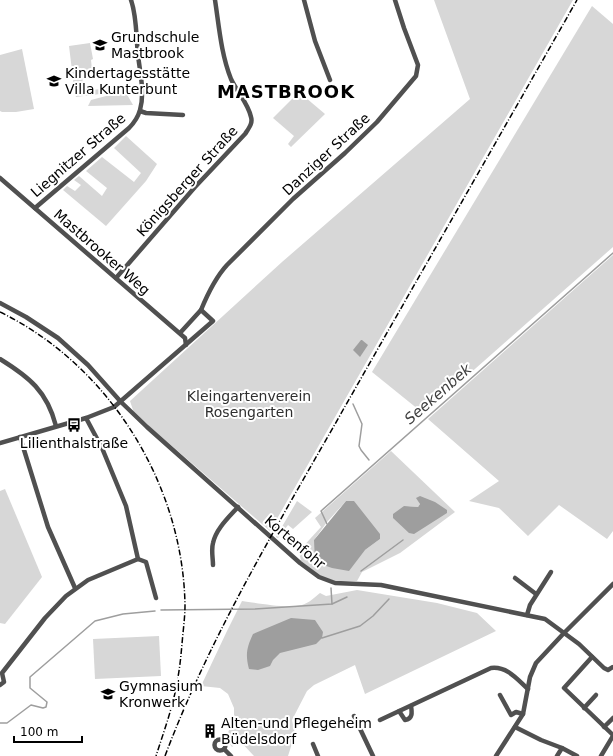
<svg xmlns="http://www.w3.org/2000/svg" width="613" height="756" font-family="'DejaVu Sans',sans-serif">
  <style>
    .green { fill: #d7d7d7; fill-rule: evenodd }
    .water { fill: #9e9e9e }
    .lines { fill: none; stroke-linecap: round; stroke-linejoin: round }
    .stream { stroke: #9e9e9e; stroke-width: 1.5 }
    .minor { stroke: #505050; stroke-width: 4.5 }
    .rail { stroke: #000; stroke-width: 1.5; stroke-dasharray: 6 2 1 2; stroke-linecap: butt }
    .labels { text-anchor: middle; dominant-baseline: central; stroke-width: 4; stroke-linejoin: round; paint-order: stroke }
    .poi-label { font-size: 14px; fill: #000; stroke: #fff; text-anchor: start }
    .street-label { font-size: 14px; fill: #000; stroke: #fff }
    .park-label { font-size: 14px; fill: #2e2e2e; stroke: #fff }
    .water-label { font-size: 15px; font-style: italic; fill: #3f3f3f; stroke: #fff }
    .district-label { font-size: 18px; font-weight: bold; letter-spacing: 1px; fill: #000; stroke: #fff }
  </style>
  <rect width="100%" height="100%" fill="#fff"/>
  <g class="green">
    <path d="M 434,0 L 573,0 L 270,531 L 134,413 L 130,401 L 282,262 L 470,99 Z"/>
    <path d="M 592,6 L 613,24 L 613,247 L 424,414 L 372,372 Z"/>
    <path d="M 90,43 L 93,59 L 91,60 L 92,69 L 95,68 L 97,73 L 82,75 L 83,85 L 74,87 L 69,46 Z"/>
    <path d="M 22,49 L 34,109 L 16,112 L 2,112 L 0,111 L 0,55 Z"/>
    <path d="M 134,86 L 134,88 L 116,90 L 116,92 L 76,97 L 75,94 L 80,93 L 80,91 Z"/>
    <path d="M 125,91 L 133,105 L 88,106 L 91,100 Z"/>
    <path d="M 299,92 L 325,114 L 291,147 L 288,144 L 294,136 L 273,118 Z"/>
    <path d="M 126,136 L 157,164 L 146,181 L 106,226 L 63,190 L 67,186 L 75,191 L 81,185 L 74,180 L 79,176 L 102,196 L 107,188 L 86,171 L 102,157 L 134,182 L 141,173 L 114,148 Z"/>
    <path d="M 613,255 L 613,531 L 607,539 L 559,505 L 528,536 L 499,508 L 469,501 L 499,481 L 428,419 Z"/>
    <path d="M 391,451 L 455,512 L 400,553 L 362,572 L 357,581 L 335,581 L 320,576 L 301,561 L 299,551 L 321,527 L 315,518 ZM 346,501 L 380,539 L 365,550 L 314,540 L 327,522 ZM 419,501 L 447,513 L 404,506 L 418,507 L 420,504 Z"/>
    <path d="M 5,489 L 42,577 L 5,624 L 0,623 L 0,491 Z"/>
    <path d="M 297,501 L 312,512 L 293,529 L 288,525 L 278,538 L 276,537 Z"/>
    <path d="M 357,590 L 437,603 L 477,613 L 496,631 L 365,694 L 355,665 L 314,685 L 307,691 L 292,720 L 295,734 L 288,756 L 254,756 L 239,740 L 232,747 L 226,739 L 234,715 L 234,708 L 228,694 L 220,688 L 201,686 L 227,631 L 242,601 C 257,603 288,609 302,605 C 309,603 315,597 320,593 L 326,596 Z"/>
    <path d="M 159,636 L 161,676 L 95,679 L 93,639 Z"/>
  </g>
  <g class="water">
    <path d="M 361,340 L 362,340 L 368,345 L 360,357 L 353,350 Z"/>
    <path d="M 420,496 L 435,502 L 447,510 L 447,513 L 414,534 L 409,533 L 393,518 L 393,514 L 404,506 L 418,507 L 420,504 L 416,498 Z"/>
    <path d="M 346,501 L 354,501 L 380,534 L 380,539 L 365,550 L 349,571 L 332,568 L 315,562 L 314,540 Z"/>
    <path d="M 291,618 L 315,620 L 323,632 L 322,638 L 316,644 L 280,653 L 273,660 L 270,666 L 258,670 L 249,669 C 245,654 247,647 253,634 Z"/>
  </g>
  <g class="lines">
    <g class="stream">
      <path d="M 353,404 L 362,424 L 359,446 L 361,450 L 369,460"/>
      <path d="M 327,524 L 321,511 L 613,253"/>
      <path d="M 361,571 L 403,540"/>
      <path d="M 332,604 L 347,597"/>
      <path d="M 161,610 L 255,609 L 332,604 L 331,588"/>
      <path d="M 322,638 L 360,626 L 373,616 L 389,599"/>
      <path d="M 0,723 L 7,723 L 31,705 L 43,708 L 46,707 L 47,702 L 30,688 L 30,677 L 95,621 L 123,614 L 155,611"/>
    </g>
    <g class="minor">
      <path d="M 304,0 L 315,41 L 330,80"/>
      <path d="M 140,111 L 146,113 L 183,115"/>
      <path d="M 0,178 L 185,338 L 186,345"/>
      <path d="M 35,208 L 129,128 C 134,123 138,117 140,110 C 145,92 140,73 138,55 C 136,37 137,17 131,0"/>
      <path d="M 116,278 L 195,187 L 245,134 C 249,128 253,123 251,117 C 248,103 237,92 231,79 C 221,54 219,26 215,0"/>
      <path d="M 0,303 L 26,317 L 58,338 L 88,365 L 121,402 L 147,427 L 300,563 L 319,577 L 335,583 L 381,585 L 545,619 L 579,644 L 604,668 L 608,670 L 613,667"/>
      <path d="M 201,310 C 208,293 215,278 227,265 L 293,199 L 345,153 L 377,122 L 416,76 L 418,65 L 404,28 L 395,0"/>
      <path d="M 0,359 C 29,377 47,391 56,426"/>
      <path d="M 86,418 L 102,448 L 126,506 L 138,559"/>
      <path d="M 20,437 L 48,527 L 75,588"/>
      <path d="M 0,443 L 86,418 L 114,407 L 213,321 L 201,310 L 180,333"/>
      <path d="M 213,565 C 213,558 211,550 213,543 C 216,529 228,518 238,507"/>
      <path d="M 515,578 L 536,594"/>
      <path d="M 527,615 L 530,605 L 551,572"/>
      <path d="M 592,657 L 564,688 L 613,735"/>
      <path d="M 0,685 L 4,682 L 2,673 L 45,618 L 66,596 L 88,580 L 138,559 L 146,562 L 156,598"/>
      <path d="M 500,695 L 511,715 L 516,712 L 523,714"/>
      <path d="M 584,708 L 596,695"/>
      <path d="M 399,711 L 405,720 C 413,719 412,712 411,706"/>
      <path d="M 354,716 L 373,756"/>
      <path d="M 380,720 L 491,668 C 507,666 517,679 528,689"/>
      <path d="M 515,727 L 541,740 L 562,748 L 557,756"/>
      <path d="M 604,727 L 613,718"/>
      <circle cx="220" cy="745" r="5.5"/>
      <path d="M 313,744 L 318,756"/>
      <path d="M 562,748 L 577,756"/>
      <path d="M 224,749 L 231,756"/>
      <path d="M 496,756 L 523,714 L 530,677 L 536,663 L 564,633 L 613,584"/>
      <path d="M 601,756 L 613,736"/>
    </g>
    <g class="rail">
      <path d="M 0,312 C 109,365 183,484 185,605 C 185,618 183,631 182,644 C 181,655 180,666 178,677 C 174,704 164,731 156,756"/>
      <path d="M 165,756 C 211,634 279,523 343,410 C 421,273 499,137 577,0"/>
    </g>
  </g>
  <defs>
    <symbol id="school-bare" viewBox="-9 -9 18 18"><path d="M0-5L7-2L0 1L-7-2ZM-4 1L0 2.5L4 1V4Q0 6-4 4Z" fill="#000" stroke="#fff" stroke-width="2.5" paint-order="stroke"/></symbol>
    <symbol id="bus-bare" viewBox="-9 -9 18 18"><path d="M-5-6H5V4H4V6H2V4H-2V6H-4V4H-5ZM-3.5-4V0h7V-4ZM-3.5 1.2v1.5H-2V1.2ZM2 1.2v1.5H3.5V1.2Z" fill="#000" stroke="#fff" stroke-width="2.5" paint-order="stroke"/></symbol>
    <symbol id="building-bare" viewBox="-9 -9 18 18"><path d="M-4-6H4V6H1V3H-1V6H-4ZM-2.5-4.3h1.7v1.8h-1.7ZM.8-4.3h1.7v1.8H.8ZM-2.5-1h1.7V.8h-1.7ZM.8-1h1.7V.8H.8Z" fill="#000" stroke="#fff" stroke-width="2.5" paint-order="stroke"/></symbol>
  </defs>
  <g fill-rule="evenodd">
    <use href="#school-bare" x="90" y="35" width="20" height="20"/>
    <use href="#school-bare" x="44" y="71" width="20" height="20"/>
    <use href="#bus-bare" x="64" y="415" width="20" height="20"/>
    <use href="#school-bare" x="98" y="684" width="20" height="20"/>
    <use href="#building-bare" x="200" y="721" width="20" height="20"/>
  </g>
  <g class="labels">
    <g class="poi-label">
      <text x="111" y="37">Grundschule<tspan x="111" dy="16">Mastbrook</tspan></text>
      <text x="65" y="73">Kindertagesstätte<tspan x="65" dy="16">Villa Kunterbunt</tspan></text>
      <text x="74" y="443" text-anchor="middle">Lilienthalstraße</text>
      <text x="119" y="686">Gymnasium<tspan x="119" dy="16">Kronwerk</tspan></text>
      <text x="221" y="723">Alten-und Pflegeheim<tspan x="221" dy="16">Büdelsdorf</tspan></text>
    </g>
    <g class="street-label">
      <text transform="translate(326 154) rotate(-43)">Danziger Straße</text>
      <text transform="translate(78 155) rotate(-41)">Liegnitzer Straße</text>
      <text transform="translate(187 181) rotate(-48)">Königsberger Straße</text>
      <text transform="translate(102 252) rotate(41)">Mastbrooker Weg</text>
      <text transform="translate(295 542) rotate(40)">Kortenfohr</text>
    </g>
    <g class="park-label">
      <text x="249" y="396">Kleingartenverein<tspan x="249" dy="16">Rosengarten</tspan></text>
    </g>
    <g class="water-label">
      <text transform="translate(438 394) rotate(-41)">Seekenbek</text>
    </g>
    <g class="district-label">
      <text x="286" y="91">MASTBROOK</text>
    </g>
  </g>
  <path d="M14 736v6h68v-6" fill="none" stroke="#000000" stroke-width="2"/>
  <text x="20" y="736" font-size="12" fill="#000000" stroke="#ffffff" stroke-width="3" paint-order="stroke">100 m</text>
</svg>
